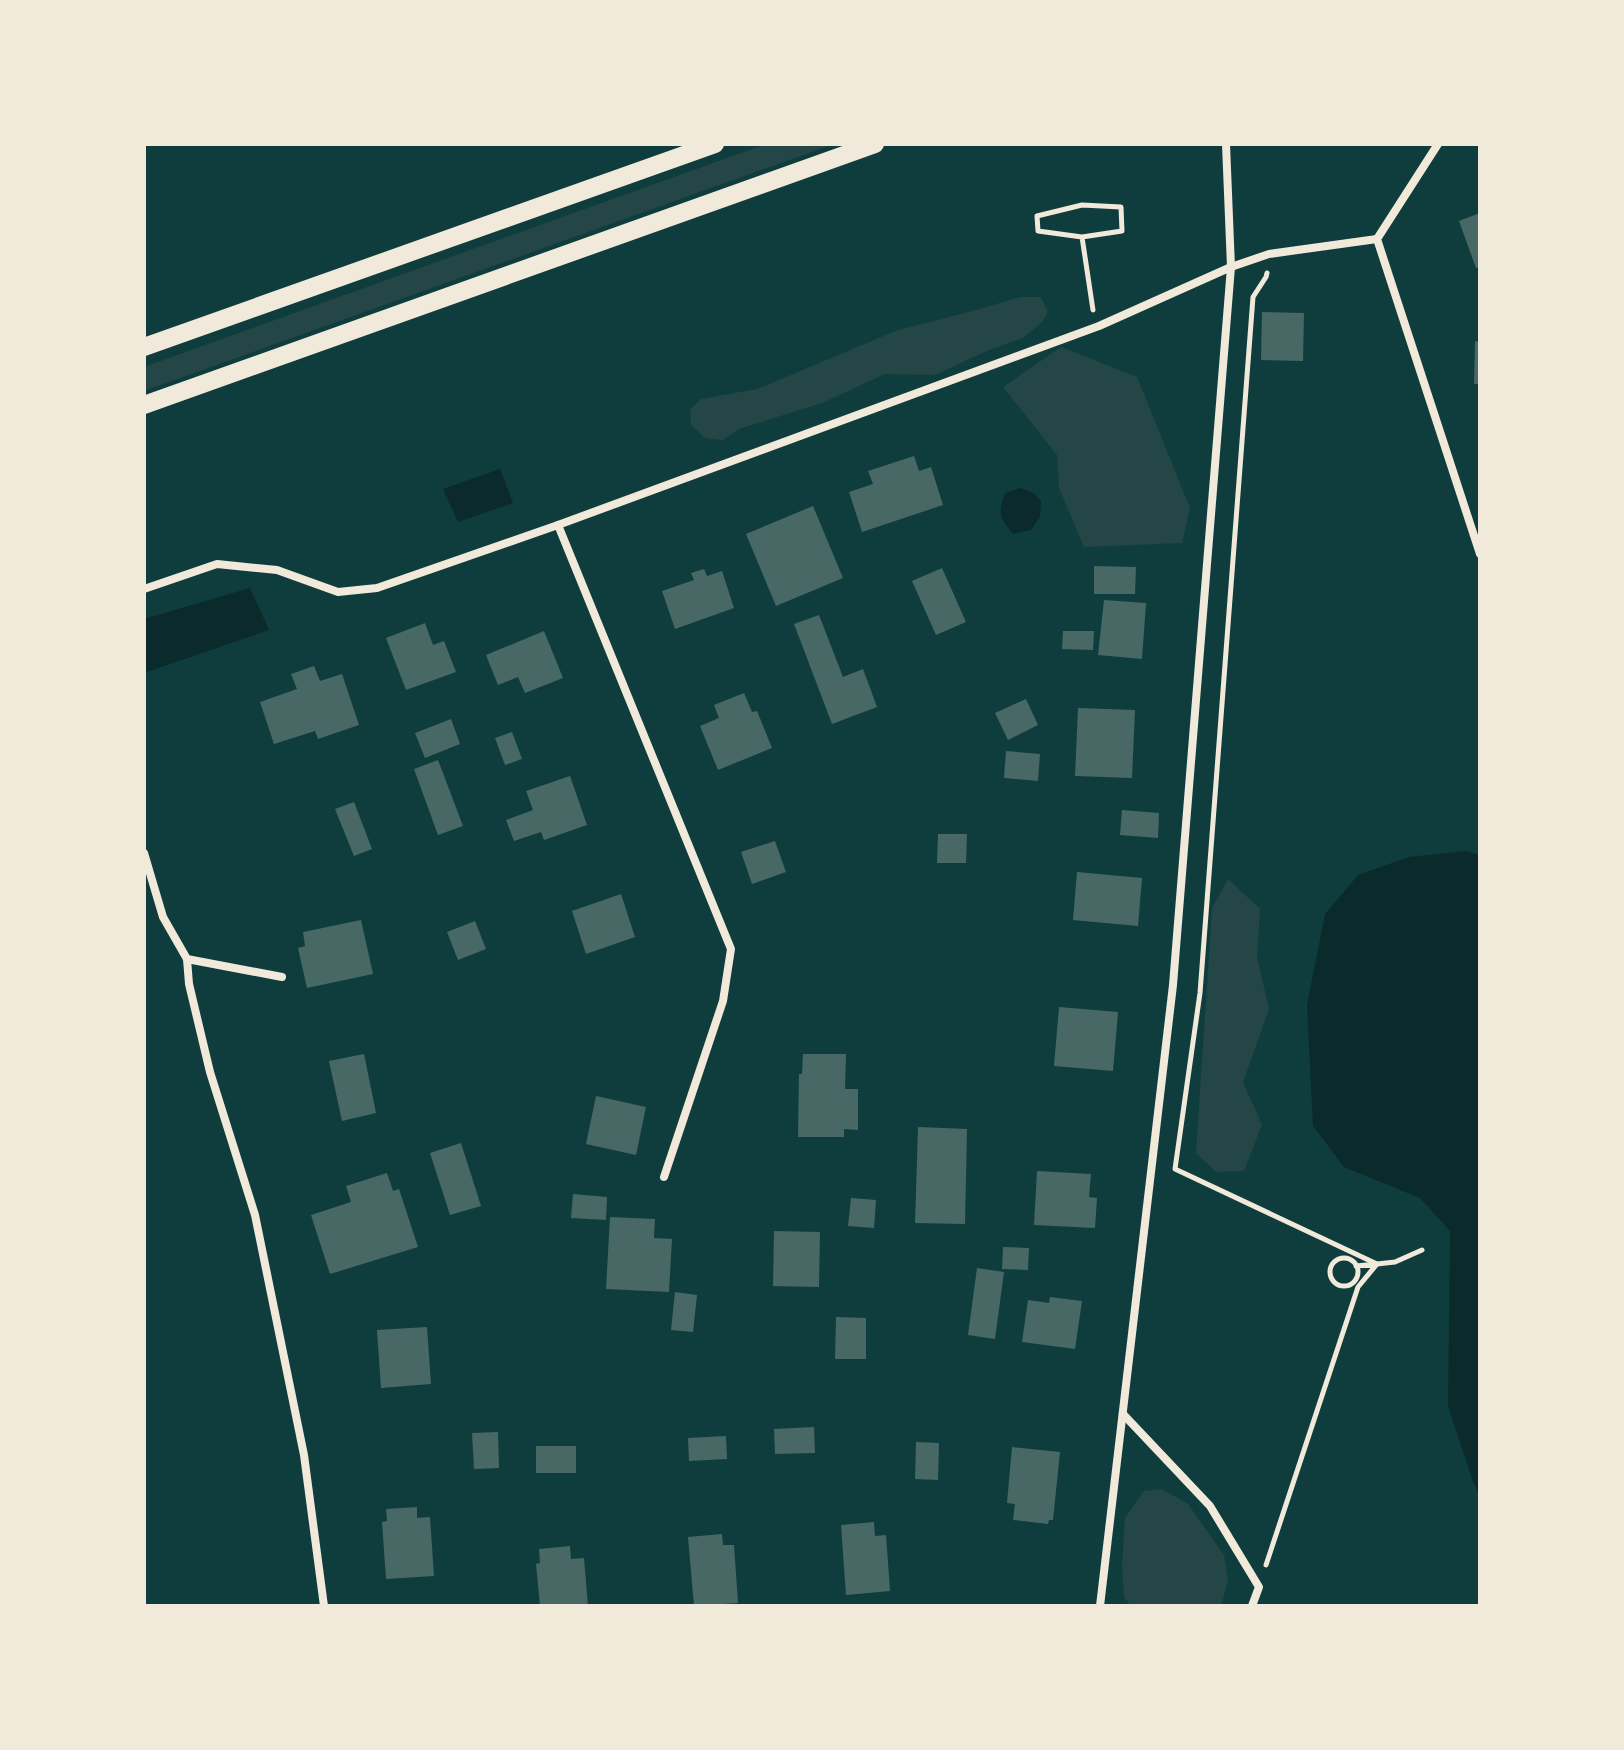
<svg xmlns="http://www.w3.org/2000/svg" width="1624" height="1750" font-family="Lora,serif">
  <style>
    .green { fill: #244646 }
    .water { fill: #0a2a2b }
    .building { fill: #486865 }
    .lines { fill: none; stroke-linecap: round; stroke-linejoin: round }
    .path { stroke: #f1e9da; stroke-width: 5 }
    .minor { stroke: #f1e9da; stroke-width: 8 }
    .primary { stroke: #f1e9da; stroke-width: 18 }
  </style>
  <rect width="100%" height="100%" fill="#0f3d3e"/>
  <g class="green">
    <path d="M 766,144 L 834,144 L 144,391 L 144,367 Z"/>
    <path d="M 1020,297 L 1041,297 L 1048,312 L 1042,322 L 1023,338 L 989,350 L 935,375 L 885,374 L 822,403 L 739,429 L 723,440 L 705,438 L 691,425 L 690,410 L 701,399 L 757,389 L 898,330 L 980,309 Z"/>
    <path d="M 1061,347 L 1137,377 L 1190,508 L 1182,543 L 1084,547 L 1059,488 L 1057,455 L 1003,387 Z"/>
    <path d="M 1228,879 L 1260,909 L 1257,957 L 1269,1009 L 1243,1082 L 1262,1125 L 1244,1171 L 1216,1172 L 1196,1153 L 1212,908 Z"/>
    <path d="M 1162,1489 L 1188,1504 L 1224,1555 L 1228,1580 L 1222,1603 L 1219,1606 L 1131,1606 L 1124,1597 L 1122,1567 L 1125,1518 L 1144,1491 Z"/>
  </g>
  <g class="water">
    <path d="M 500,469 L 513,503 L 458,522 L 443,489 Z"/>
    <path d="M 1021,488 L 1034,493 L 1041,501 L 1040,517 L 1031,530 L 1013,534 C 999,517 998,514 1005,493 Z"/>
    <path d="M 250,588 L 269,630 L 144,673 L 144,619 Z"/>
    <path d="M 1466,851 L 1480,855 L 1480,1496 L 1473,1482 L 1448,1407 L 1450,1231 L 1420,1198 L 1344,1167 L 1313,1126 L 1307,1005 L 1325,914 L 1358,875 L 1409,857 Z"/>
  </g>
  <g class="building">
    <path d="M 1480,213 L 1480,267 L 1476,268 L 1459,221 Z"/>
    <path d="M 1262,312 L 1304,313 L 1303,361 L 1261,360 Z"/>
    <path d="M 1475,341 L 1480,342 L 1480,384 L 1474,384 Z"/>
    <path d="M 914,456 L 919,471 L 931,467 L 943,505 L 862,532 L 849,492 L 873,484 L 868,471 Z"/>
    <path d="M 813,506 L 843,578 L 776,606 L 746,534 Z"/>
    <path d="M 1094,566 L 1136,567 L 1135,594 L 1094,594 Z"/>
    <path d="M 942,568 L 966,622 L 936,635 L 912,581 Z"/>
    <path d="M 704,569 L 707,576 L 722,571 L 734,608 L 675,629 L 662,591 L 694,580 L 691,573 Z"/>
    <path d="M 1104,600 L 1146,603 L 1142,659 L 1098,655 Z"/>
    <path d="M 819,615 L 843,677 L 863,669 L 877,707 L 832,724 L 794,624 Z"/>
    <path d="M 425,623 L 433,645 L 444,641 L 456,672 L 406,690 L 386,638 Z"/>
    <path d="M 544,631 L 563,678 L 525,693 L 518,677 L 498,685 L 486,655 Z"/>
    <path d="M 1063,631 L 1094,631 L 1093,650 L 1062,649 Z"/>
    <path d="M 314,666 L 320,681 L 342,674 L 359,725 L 318,739 L 315,731 L 274,744 L 260,702 L 297,689 L 291,674 Z"/>
    <path d="M 744,693 L 752,712 L 757,711 L 772,748 L 718,770 L 700,726 L 719,718 L 714,705 Z"/>
    <path d="M 1026,699 L 1038,725 L 1008,740 L 995,713 Z"/>
    <path d="M 1078,708 L 1135,710 L 1132,778 L 1075,776 Z"/>
    <path d="M 451,719 L 460,744 L 425,758 L 415,733 Z"/>
    <path d="M 512,732 L 522,759 L 505,765 L 495,738 Z"/>
    <path d="M 1006,751 L 1040,754 L 1038,781 L 1004,778 Z"/>
    <path d="M 438,760 L 463,826 L 438,835 L 414,769 Z"/>
    <path d="M 570,776 L 587,825 L 544,840 L 541,832 L 514,841 L 506,820 L 533,810 L 526,791 Z"/>
    <path d="M 354,802 L 372,849 L 354,856 L 335,809 Z"/>
    <path d="M 1122,810 L 1159,813 L 1158,838 L 1120,835 Z"/>
    <path d="M 938,834 L 967,834 L 966,863 L 937,863 Z"/>
    <path d="M 775,841 L 786,872 L 752,884 L 741,852 Z"/>
    <path d="M 1077,872 L 1142,878 L 1138,926 L 1073,920 Z"/>
    <path d="M 621,894 L 635,937 L 586,954 L 572,911 Z"/>
    <path d="M 361,920 L 373,974 L 307,988 L 298,948 L 305,946 L 303,932 Z"/>
    <path d="M 475,921 L 486,949 L 458,960 L 447,932 Z"/>
    <path d="M 1059,1007 L 1118,1012 L 1113,1071 L 1054,1066 Z"/>
    <path d="M 364,1054 L 376,1113 L 342,1121 L 329,1061 Z"/>
    <path d="M 803,1054 L 846,1054 L 845,1089 L 858,1089 L 858,1130 L 844,1129 L 844,1137 L 798,1137 L 799,1074 L 802,1074 Z"/>
    <path d="M 596,1096 L 646,1107 L 636,1155 L 586,1144 Z"/>
    <path d="M 918,1127 L 967,1129 L 965,1224 L 915,1223 Z"/>
    <path d="M 461,1143 L 481,1206 L 450,1215 L 430,1153 Z"/>
    <path d="M 1037,1171 L 1091,1174 L 1089,1197 L 1097,1198 L 1095,1228 L 1034,1225 Z"/>
    <path d="M 387,1173 L 393,1191 L 399,1189 L 418,1247 L 330,1274 L 311,1215 L 351,1202 L 346,1186 Z"/>
    <path d="M 573,1194 L 607,1197 L 606,1220 L 571,1218 Z"/>
    <path d="M 851,1198 L 876,1200 L 874,1228 L 848,1226 Z"/>
    <path d="M 610,1217 L 655,1219 L 654,1238 L 672,1239 L 669,1292 L 606,1289 Z"/>
    <path d="M 774,1231 L 820,1232 L 819,1287 L 773,1286 Z"/>
    <path d="M 1003,1247 L 1029,1248 L 1028,1270 L 1002,1269 Z"/>
    <path d="M 977,1268 L 1004,1272 L 995,1339 L 968,1335 Z"/>
    <path d="M 675,1292 L 697,1295 L 693,1332 L 671,1330 Z"/>
    <path d="M 1050,1297 L 1082,1301 L 1075,1349 L 1022,1342 L 1028,1300 L 1049,1303 Z"/>
    <path d="M 836,1317 L 866,1318 L 866,1359 L 835,1359 Z"/>
    <path d="M 427,1327 L 431,1384 L 381,1388 L 377,1330 Z"/>
    <path d="M 814,1427 L 815,1453 L 775,1454 L 774,1429 Z"/>
    <path d="M 498,1432 L 499,1468 L 474,1469 L 472,1433 Z"/>
    <path d="M 726,1436 L 727,1459 L 689,1461 L 688,1438 Z"/>
    <path d="M 916,1442 L 939,1443 L 938,1480 L 915,1479 Z"/>
    <rect x="536" y="1446" width="40" height="27"/>
    <path d="M 1012,1447 L 1060,1452 L 1053,1520 L 1049,1520 L 1048,1524 L 1013,1520 L 1015,1504 L 1007,1503 Z"/>
    <path d="M 417,1507 L 417,1518 L 430,1517 L 434,1576 L 386,1579 L 382,1522 L 387,1521 L 386,1509 Z"/>
    <path d="M 874,1522 L 875,1536 L 886,1535 L 890,1591 L 846,1595 L 841,1525 Z"/>
    <path d="M 722,1534 L 723,1545 L 734,1545 L 738,1603 L 694,1606 L 688,1537 Z"/>
    <path d="M 570,1546 L 571,1559 L 584,1558 L 588,1606 L 540,1606 L 536,1564 L 540,1563 L 539,1549 Z"/>
  </g>
  <g class="lines">
    <g class="path">
      <path d="M 1082,237 L 1122,231 L 1121,207 L 1082,205 L 1037,216 L 1038,231 L 1082,237 L 1093,310"/>
      <path d="M 1267,273 L 1266,277 L 1253,297 L 1200,993 L 1175,1169 L 1377,1264 L 1395,1262 L 1422,1250"/>
      <circle cx="1344" cy="1272" r="14"/>
      <path d="M 1266,1565 L 1358,1287 L 1377,1264 L 1356,1266"/>
    </g>
    <g class="minor">
      <path d="M 1438,144 L 1377,239 L 1480,554"/>
      <path d="M 558,525 L 731,949 L 723,1001 L 664,1177"/>
      <path d="M 144,589 L 217,564 L 277,570 L 338,592 L 377,588 L 558,525 L 1099,326 L 1231,267 L 1269,254 L 1377,239"/>
      <path d="M 144,853 L 163,917 L 187,959 L 282,977"/>
      <path d="M 187,959 L 189,984 L 210,1072 L 255,1215 L 304,1455 L 324,1606"/>
      <path d="M 1123,1414 L 1210,1506 L 1259,1587 L 1252,1606"/>
      <path d="M 1100,1606 L 1173,985 L 1231,267 L 1226,144"/>
    </g>
    <g class="primary">
      <path d="M 144,347 L 715,144"/>
      <path d="M 144,405 L 875,144"/>
    </g>
  </g>
  <rect width="1624" height="1750" fill="none" stroke="#f1e9da" stroke-width="292"/>
</svg>
